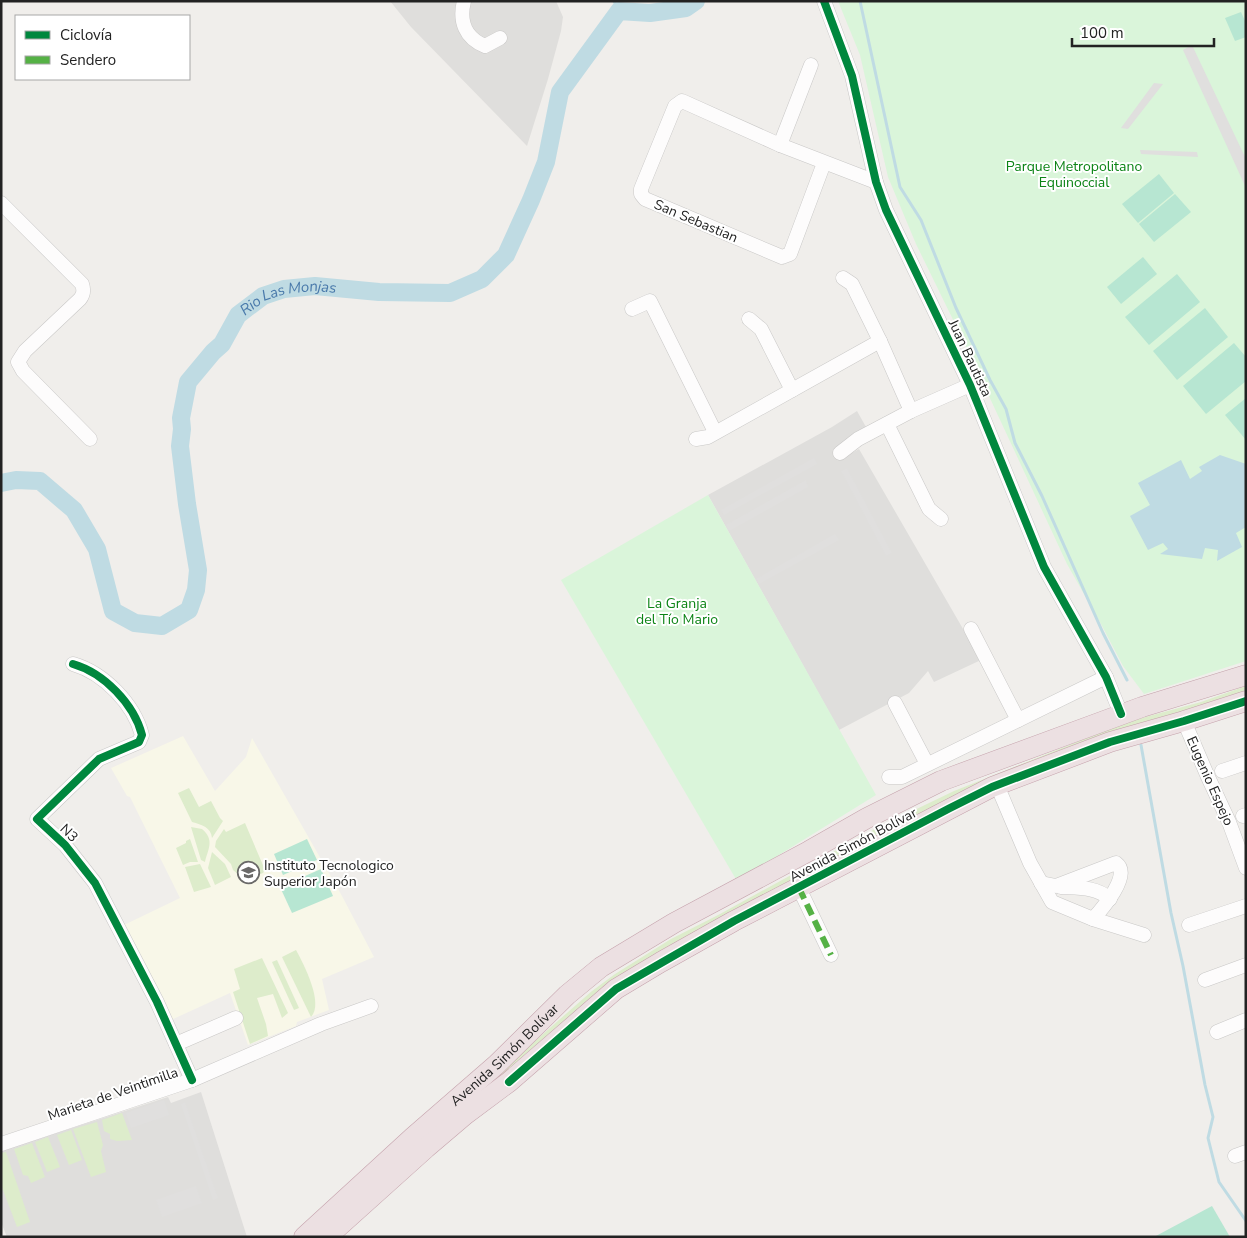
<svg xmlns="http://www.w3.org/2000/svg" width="1247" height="1238" font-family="'Nunito Sans',sans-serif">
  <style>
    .residential { fill: #dfdedc }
    .education { fill: #f8f7e8 }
    .grass { fill: #ddeccb }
    .park { fill: #daf5da }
    .pitch { fill: #b7e6d2 }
    .parking { fill: #e0dfde }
    .water { fill: #bfdbe3 }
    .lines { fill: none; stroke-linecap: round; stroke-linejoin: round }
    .stream { stroke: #bfdbe3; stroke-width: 3 }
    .river { stroke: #bfdbe3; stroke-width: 18 }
    .minor-casing { stroke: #c9c8c7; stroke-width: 15 }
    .highway-casing { stroke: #c5a2ac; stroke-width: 21 }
    .minor { stroke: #fdfcfc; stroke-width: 14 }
    .highway { stroke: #ece0e2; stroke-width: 20 }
    .quiet { stroke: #55b145; stroke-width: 6; stroke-dasharray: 12 6; stroke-linecap: butt }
    .cycleway-casing { stroke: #fff; stroke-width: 11 }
    .cycleway { stroke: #00873e; stroke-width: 8 }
    .labels { text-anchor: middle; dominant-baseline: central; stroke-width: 4; stroke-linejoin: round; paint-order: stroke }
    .park-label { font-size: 14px; fill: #0c8416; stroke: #fff }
    .street-label { font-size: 14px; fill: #222; stroke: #fff }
    .poi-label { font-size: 14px; fill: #222; stroke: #fff; text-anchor: start }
    .water-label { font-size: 15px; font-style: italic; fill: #4a7aab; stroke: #fff }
  </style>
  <rect width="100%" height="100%" fill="#f0eeeb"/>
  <g class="residential">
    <path d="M 390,1 L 556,1 L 563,17 L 561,31 L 548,79 L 527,146 L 411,27 Z"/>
    <path d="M 857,411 L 866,427 L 850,436 L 837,448 L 845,457 L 859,449 L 981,660 L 934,682 L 928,671 L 909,693 L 839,730 L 708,495 L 832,427 Z"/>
    <path d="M 201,1092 L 247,1237 L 7,1237 L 1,1222 L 1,1151 L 168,1097 L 171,1103 Z"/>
  </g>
  <path class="education" d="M 183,736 L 215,791 L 246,757 L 252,738 L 342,896 L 374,957 L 322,979 L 329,1010 L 297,1022 L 296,1026 L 248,1045 L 230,993 L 171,1020 L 124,925 L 180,898 L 130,797 L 127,796 L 111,768 Z"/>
  <g class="grass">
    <path d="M 1246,686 L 1246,692 L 986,783 L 877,834 L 805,876 L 672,944 L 653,955 L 380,1177 L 592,991 L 615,974 L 671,939 L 720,914 L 875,829 L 954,791 L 1107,730 L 1138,719 L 1201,702 Z"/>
    <path d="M 189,788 L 199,807 L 211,801 L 220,818 L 223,821 L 212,838 C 211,827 202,825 192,822 L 178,793 Z"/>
    <path d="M 245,823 L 265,870 L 263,873 L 245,880 L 233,870 L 231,864 L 215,847 L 216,841 L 224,829 L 226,832 Z"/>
    <path d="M 191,827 L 202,829 C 215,840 208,849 205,862 L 201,860 Z"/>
    <path d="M 190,839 L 198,862 L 190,862 L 183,865 L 176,848 L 186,843 L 186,841 Z"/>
    <path d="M 212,852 L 225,864 L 231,877 L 215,885 L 208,868 Z"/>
    <path d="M 200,864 L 211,887 L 194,892 L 185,867 Z"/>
    <path d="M 296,950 C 304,965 324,1003 311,1017 L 282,957 Z"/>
    <path d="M 262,958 L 288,1013 L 282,1018 L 273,994 L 257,998 L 266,1024 L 268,1036 L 250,1044 L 233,992 L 240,989 L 234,969 Z"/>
    <path d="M 277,960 L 299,1008 L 294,1010 L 272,962 Z"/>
    <path d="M 122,1113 L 132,1140 L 117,1141 L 110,1139 L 110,1134 L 104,1131 L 102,1120 Z"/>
    <path d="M 97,1122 L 103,1145 L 101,1151 L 106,1172 L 91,1177 L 73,1129 Z"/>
    <path d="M 71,1130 L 82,1160 L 69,1165 L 57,1135 Z"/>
    <path d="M 48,1137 L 60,1167 L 47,1172 L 35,1142 Z"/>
    <path d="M 32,1143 L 45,1177 L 31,1183 L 28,1176 L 23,1175 L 14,1149 Z"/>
    <path d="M 6,1152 L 30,1222 L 17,1227 L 1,1185 L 1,1153 Z"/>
  </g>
  <g class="park">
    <path d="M 838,1 L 1246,1 L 1246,661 L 1144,694 L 1123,666 L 1101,624 L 1067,564 L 961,336 L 916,244 L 888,177 L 860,55 Z"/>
    <path d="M 708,495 L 876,795 L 737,881 L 561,580 Z"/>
  </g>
  <g class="pitch">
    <path d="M 1241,12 L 1246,23 L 1246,37 L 1235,41 L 1225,18 Z"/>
    <path d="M 1159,174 L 1174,193 L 1138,223 L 1122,204 Z"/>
    <path d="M 1175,194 L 1191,212 L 1154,242 L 1139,224 Z"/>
    <path d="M 1143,257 L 1157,274 L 1121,304 L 1107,287 Z"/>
    <path d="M 1177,274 L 1200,302 L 1149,345 L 1125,317 Z"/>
    <path d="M 1205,308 L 1228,337 L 1177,380 L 1153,351 Z"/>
    <path d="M 1234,343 L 1246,357 L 1246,381 L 1206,414 L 1183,386 Z"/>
    <path d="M 1246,398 L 1246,440 L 1225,415 Z"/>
    <path d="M 307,839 L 317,860 L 283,875 L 274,854 Z"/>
    <path d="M 321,869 L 333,896 L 292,913 L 280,887 Z"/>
    <path d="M 1212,1206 L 1230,1237 L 1154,1237 Z"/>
  </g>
  <g class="parking">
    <path d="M 1192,45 L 1246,159 L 1246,188 L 1183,50 Z"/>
    <path d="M 1154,83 L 1163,84 L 1128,129 L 1121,128 Z"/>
    <path d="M 1140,150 L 1197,152 L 1198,157 L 1141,154 Z"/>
    <path d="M 814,458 L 817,464 L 724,515 L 721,510 Z"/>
    <path d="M 847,468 L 892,553 L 886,556 L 841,471 Z"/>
    <path d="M 806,480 L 808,487 L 729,531 L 726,525 Z"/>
    <path d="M 835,534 L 839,540 L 759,584 L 756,579 Z"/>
    <path d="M 164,1100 L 169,1115 L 131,1128 L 126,1113 Z"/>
    <path d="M 185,1102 L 218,1198 L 213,1200 L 181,1104 Z"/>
    <path d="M 196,1186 L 202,1203 L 162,1217 L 156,1200 Z"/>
  </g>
  <path class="water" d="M 1220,455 L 1246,464 L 1246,527 L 1236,533 L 1242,547 L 1217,561 L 1218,550 L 1205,548 L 1202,559 L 1160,554 L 1168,549 L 1163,543 L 1148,550 L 1130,516 L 1150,505 L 1138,483 L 1181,460 L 1190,479 L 1202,471 L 1199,467 Z"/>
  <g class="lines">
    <g class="stream">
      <path d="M 614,1 L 619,11"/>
      <path d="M 860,1 L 900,187 L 921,220 L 956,308 L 990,380 L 1006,409 L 1015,443 L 1042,496 L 1103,633 L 1127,680"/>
      <path d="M 1141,745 L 1171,913 L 1183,966 L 1205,1085 L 1213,1117 L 1208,1138 L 1219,1182 L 1246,1221"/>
    </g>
    <path class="river" id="s1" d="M 1,483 L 16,480 L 40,481 L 74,510 L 97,549 L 113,611 L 135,623 L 162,626 L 189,610 L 196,590 L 198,570 L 187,504 L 180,446 L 182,429 L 181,418 L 188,382 L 213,352 L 222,344 L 238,315 L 263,296 L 284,289 L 315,286 L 379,292 L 450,293 L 482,279 L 506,255 L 531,200 L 546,162 L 560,92 L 619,11 L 650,13 L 686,8 L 696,1"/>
    <defs>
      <g id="minor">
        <path d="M 464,1 C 459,21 465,38 485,46 L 500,38"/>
        <path d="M 824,1 L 852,76 L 876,182 L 886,210 L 970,385 L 1044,567 L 1106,677 L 1121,714"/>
        <path d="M 780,145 L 811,65"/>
        <path d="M 824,163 L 790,254 L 782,257 L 645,199 L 641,194 L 641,189 L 675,106 L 682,101 L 780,145 L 876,182"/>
        <path d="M 1,203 L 82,284 C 84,290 84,294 80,299 L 25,351 L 18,362 L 23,371 L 90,439"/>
        <path d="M 843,278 L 852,284 L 880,341 L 911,411"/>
        <path d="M 632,309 L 650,301 L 715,432"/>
        <path d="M 749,319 L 761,329 L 792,390"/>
        <path d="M 887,424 L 929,509 L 941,519"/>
        <path d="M 696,439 L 708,437 L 880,341"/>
        <path d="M 840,453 L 858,439 L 911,411 L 970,385"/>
        <path d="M 971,629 L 1018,720"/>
        <path d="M 73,664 C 104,673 134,704 142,735 L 139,742 L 99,759 L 37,819 L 65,845 L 95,883 L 157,1002 L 192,1080"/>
        <path d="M 895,703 L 927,764"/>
        <path d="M 1184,721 L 1208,777 L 1229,822 L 1246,868"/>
        <path d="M 1222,771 L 1246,763"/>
        <path d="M 889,777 L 902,777 L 1106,677"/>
        <path d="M 997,785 L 1030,863 L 1052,902 L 1093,919 L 1144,935"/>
        <path d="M 1243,816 L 1246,815"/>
        <path d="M 1041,883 L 1056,886 L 1116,863 C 1132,875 1102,909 1093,919"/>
        <path d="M 1061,887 C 1080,888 1096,887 1110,899"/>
        <path d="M 799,888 L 831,955"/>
        <path d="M 1189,925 L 1246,906"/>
        <path d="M 1205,980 L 1246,965"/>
        <path d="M 1217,1032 L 1246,1020"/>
        <path d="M 176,1044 L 236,1018"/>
        <path d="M 1,1144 L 192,1080 L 321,1024 L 371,1006"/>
        <path d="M 1235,1156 L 1246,1152"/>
      </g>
      <g id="highway">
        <path id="s2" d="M 304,1237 L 412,1138 L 496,1065 L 567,995 L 601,967 L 674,923 L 809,851 L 867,818 L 941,781 L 1142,707 L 1246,675"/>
        <path d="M 327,1237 L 426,1148 L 466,1114 L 509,1082 L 616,989 L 661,962 L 734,921 L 992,787 L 1110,742 L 1184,721 L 1246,701"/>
      </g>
    </defs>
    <use href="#minor" class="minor-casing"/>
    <use href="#highway" class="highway-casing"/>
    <use href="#minor" class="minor"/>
    <use href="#highway" class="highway"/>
    <path class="quiet" d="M 799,888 L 831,955"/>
    <defs>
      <g id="cycleway">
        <path d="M 824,1 L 852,76 L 876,182 L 886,210 L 970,385 L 1044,567 L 1106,677 L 1121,714"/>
        <path d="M 73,664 C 104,673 134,704 142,735 L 139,742 L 99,759 L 37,819 L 65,845 L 95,883 L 157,1002 L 192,1080"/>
        <path d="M 509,1082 L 616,989 L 734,921 L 950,808 L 992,787 L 1110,742 L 1184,721 L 1246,701"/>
      </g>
    </defs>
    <use href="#cycleway" class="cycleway-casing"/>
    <use href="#cycleway" class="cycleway"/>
  </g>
  <defs>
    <symbol id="university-ring" viewBox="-11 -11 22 22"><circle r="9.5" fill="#fff" stroke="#6a6968" stroke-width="1.5"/><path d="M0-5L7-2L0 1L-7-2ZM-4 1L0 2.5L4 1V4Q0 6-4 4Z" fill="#6a6968"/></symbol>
  </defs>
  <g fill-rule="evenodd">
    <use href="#university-ring" x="236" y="860" width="25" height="25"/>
  </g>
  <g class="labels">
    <g class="park-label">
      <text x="1074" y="166">Parque Metropolitano<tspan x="1074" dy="16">Equinoccial</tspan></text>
      <text x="677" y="603">La Granja<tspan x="677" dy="16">del Tío Mario</tspan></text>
    </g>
    <g class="street-label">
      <text transform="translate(696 221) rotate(23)">San Sebastian</text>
      <text transform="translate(970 358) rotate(65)">Juan Bautista</text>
      <text transform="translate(1210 781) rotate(66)">Eugenio Espejo</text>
      <text transform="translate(69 833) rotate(44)">N3</text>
      <text transform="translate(853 845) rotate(-28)">Avenida Simón Bolívar</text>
      <text stroke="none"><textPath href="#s2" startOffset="271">Avenida Simón Bolívar</textPath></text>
      <text transform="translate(113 1094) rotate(-19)">Marieta de Veintimilla</text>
    </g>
    <g class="poi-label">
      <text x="264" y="865">Instituto Tecnologico<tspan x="264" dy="16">Superior Japón</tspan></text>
    </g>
    <g class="water-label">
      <text stroke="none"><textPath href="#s1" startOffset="648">Rio Las Monjas</textPath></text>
    </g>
  </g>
  <rect width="1247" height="1238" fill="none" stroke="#222222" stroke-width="5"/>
  <rect x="15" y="15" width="175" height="65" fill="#ffffff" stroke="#a7a7a7"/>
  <rect x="25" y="31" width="25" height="8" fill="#00873e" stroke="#a7a7a7"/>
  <text x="60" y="40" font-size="15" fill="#222222">Ciclovía</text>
  <rect x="25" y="56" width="25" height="8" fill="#55b145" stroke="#a7a7a7"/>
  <text x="60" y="65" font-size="15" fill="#222222">Sendero</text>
  <path d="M1072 38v8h142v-8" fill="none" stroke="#222222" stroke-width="2.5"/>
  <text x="1080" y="38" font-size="15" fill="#222222" stroke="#ffffff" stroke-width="4" paint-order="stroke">100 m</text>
</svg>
